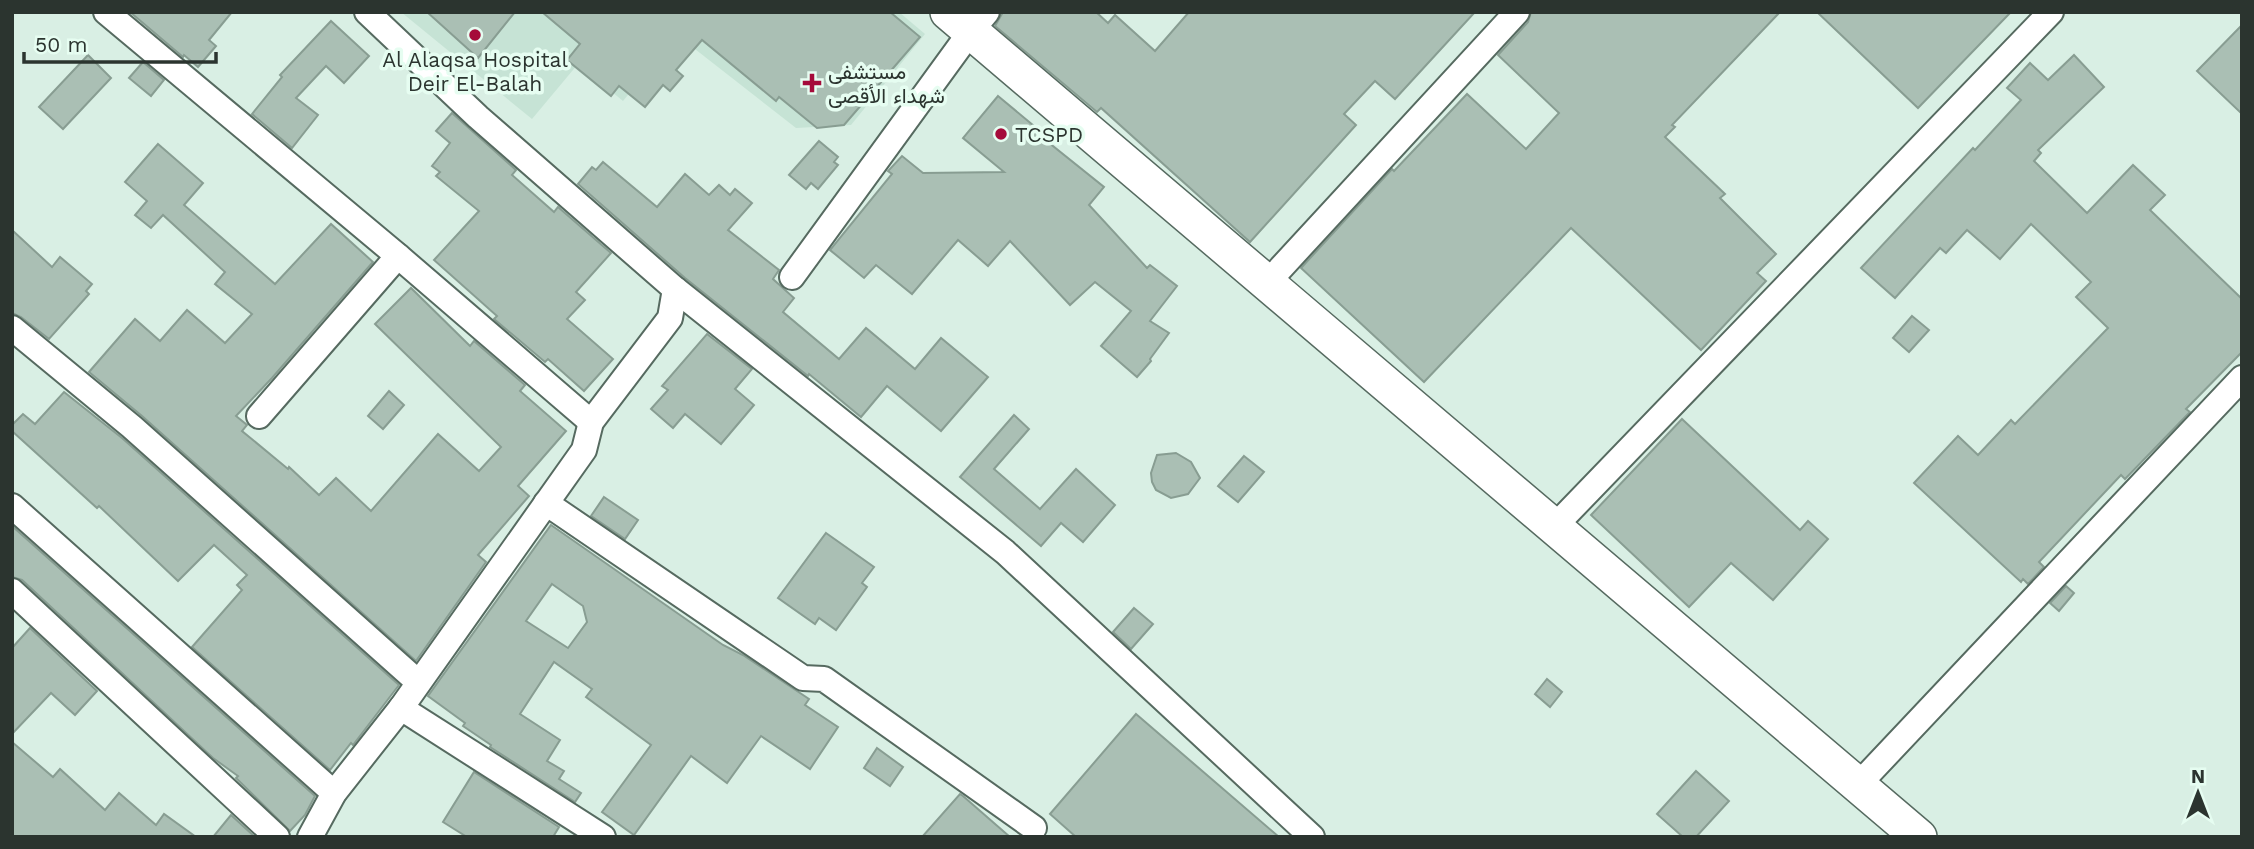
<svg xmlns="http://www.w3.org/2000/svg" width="2254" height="849" font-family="'Work Sans',Vazirmatn,sans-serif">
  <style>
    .built { fill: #c6e3d5 }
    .building { fill: #aabfb4; stroke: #889d92; stroke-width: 2; fill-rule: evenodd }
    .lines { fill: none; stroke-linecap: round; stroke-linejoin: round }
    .street-casing { stroke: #566a60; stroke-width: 28 }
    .secondary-casing { stroke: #566a60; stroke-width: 38 }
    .street { stroke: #fff; stroke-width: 24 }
    .secondary { stroke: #fff; stroke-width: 35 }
    .poi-dot { fill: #a50b3a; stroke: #e6fdf1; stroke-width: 2.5 }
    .labels { text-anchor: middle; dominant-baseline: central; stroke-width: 7; stroke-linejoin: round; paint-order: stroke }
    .poi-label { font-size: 21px; fill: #2b342f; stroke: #e6fdf1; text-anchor: start }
  </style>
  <rect width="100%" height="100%" fill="#d9efe4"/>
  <path class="built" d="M 401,12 L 899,12 L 925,34 L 851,125 L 796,128 L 677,35 L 623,101 L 578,64 L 532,119 Z"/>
  <g class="building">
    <path d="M 130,12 L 232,12 L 209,40 L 216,46 L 198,67 L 184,55 L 183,57 Z"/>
    <path d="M 427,12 L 515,12 L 478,58 Z"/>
    <path d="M 542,12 L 890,12 L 920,37 L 844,125 L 817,128 L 779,97 L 776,101 L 702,40 L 676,70 L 683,76 L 670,91 L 663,85 L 645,107 L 619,86 L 611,96 L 567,60 L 580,44 Z"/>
    <path d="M 1003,12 L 1096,12 L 1108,23 L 1115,15 L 1155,51 L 1189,12 L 1475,12 L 1395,99 L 1375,81 L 1344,114 L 1356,125 L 1250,242 L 1101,108 L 1097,112 L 995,26 Z"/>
    <path d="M 1531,12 L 1780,12 L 1672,125 L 1675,127 L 1665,137 L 1725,194 L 1720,198 L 1776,254 L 1757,273 L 1766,281 L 1701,350 L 1571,228 L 1424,382 L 1301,268 L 1392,169 L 1394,171 L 1467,94 L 1526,149 L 1559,113 L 1498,55 L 1528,22 Z"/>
    <path d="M 1817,12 L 2011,12 L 1918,108 Z"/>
    <path d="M 331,21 L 369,56 L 344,83 L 326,66 L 296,98 L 318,115 L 292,148 L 252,114 L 282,77 L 280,75 Z"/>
    <path d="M 2242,25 L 2242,114 L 2197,71 Z"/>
    <path d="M 88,55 L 111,78 L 63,129 L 39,107 Z"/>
    <path d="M 2074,55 L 2104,87 L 2038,150 L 2041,153 L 2034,161 L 2087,213 L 2133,165 L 2165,195 L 2150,210 L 2242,299 L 2242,352 L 2186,409 L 2190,412 L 2158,445 L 2125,479 L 2121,475 L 2039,562 L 2044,567 L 2028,584 L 2023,579 L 2021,582 L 1914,483 L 1958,436 L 1978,455 L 2011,420 L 2015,424 L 2108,328 L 2076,297 L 2091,282 L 2031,224 L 2000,259 L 1967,230 L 1946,253 L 1940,248 L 1895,298 L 1861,268 L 1973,148 L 1975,150 L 2021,100 L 2007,88 L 2030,63 L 2048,80 Z"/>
    <path d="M 143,62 L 164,80 L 151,96 L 129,78 Z"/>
    <path d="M 998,96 L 1040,131 L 1038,134 L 1104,187 L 1089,205 L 1147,268 L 1150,265 L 1177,286 L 1150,321 L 1169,333 L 1150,359 L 1151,361 L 1137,377 L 1101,346 L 1131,311 L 1095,282 L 1070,305 L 1010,241 L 988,266 L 958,240 L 912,294 L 876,265 L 864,278 L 830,250 L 892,174 L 888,171 L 902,156 L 923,173 L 1004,172 L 963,138 Z"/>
    <path d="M 452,113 L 516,170 L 512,175 L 554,212 L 558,207 L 611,253 L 576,292 L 585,300 L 567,319 L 613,359 L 584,391 L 548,359 L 545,362 L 494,319 L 497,316 L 434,260 L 479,211 L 436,176 L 440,172 L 432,166 L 450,143 L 436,131 Z"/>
    <path d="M 819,141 L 838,157 L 834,162 L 838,165 L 818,189 L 811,183 L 806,189 L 789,175 Z"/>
    <path d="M 158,144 L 203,183 L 184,205 L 275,284 L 331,224 L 373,262 L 272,378 L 236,416 L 247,425 L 242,431 L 288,469 L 289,467 L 319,495 L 336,478 L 371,511 L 438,434 L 479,471 L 501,447 L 375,324 L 411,288 L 470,346 L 474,341 L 525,385 L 520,391 L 566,431 L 518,486 L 529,496 L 478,555 L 486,562 L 416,661 L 142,416 L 89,372 L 135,319 L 160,341 L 187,310 L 225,343 L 252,314 L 215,284 L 225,272 L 163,215 L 151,228 L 135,215 L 147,201 L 125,182 Z"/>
    <path d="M 603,162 L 657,207 L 685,174 L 709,195 L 719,185 L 730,195 L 735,189 L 752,203 L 728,230 L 779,270 L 773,279 L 794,298 L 783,312 L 839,359 L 866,328 L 915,369 L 941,338 L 988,377 L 941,431 L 887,386 L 861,417 L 809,374 L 808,376 L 685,278 L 578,184 L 592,167 L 596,170 Z"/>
    <path d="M 12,230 L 52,267 L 60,257 L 92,284 L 86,291 L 89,294 L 49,339 L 21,317 L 12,313 Z"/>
    <path d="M 1912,316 L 1929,330 L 1909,352 L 1893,338 Z"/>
    <path d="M 707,334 L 752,369 L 735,389 L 754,405 L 721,444 L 685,414 L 673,428 L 651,409 L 668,390 L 662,386 Z"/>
    <path d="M 389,391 L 404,405 L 383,429 L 368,416 Z"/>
    <path d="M 64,392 L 122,438 L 399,685 L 353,745 L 351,743 L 330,770 L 192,647 L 242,590 L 237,585 L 247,575 L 214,545 L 178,581 L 99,506 L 97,508 L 12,431 L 12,425 L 23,414 L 35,424 Z"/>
    <path d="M 1014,415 L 1029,429 L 994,469 L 1040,509 L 1076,469 L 1115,505 L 1083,542 L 1061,523 L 1041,546 L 960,477 Z"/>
    <path d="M 1682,419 L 1800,530 L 1808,521 L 1828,539 L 1773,600 L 1731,563 L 1689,607 L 1591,515 Z"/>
    <path d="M 1176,453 L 1191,462 L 1200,478 L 1188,494 L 1171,498 L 1156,490 L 1152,482 L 1151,473 L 1157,455 Z"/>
    <path d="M 1244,456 L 1264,472 L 1238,502 L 1218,486 Z"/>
    <path d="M 604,497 L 638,520 L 625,539 L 591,516 Z"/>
    <path d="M 551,525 L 723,645 L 743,655 L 809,699 L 805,705 L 838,727 L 810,769 L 761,736 L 727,783 L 691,756 L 634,835 L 602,812 L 651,745 L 586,697 L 592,689 L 554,662 L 520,714 L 560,740 L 547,761 L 564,771 L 559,779 L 581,793 L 575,802 L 490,747 L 491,745 L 463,726 L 465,723 L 428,696 ZM 552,584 L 583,606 L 587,622 L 568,648 L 526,621 Z"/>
    <path d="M 12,526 L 315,796 L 305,815 L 290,831 L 236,778 L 238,776 L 213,758 L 22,580 L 12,577 Z"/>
    <path d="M 826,533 L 874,567 L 862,583 L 867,587 L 836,630 L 819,618 L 815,624 L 778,598 Z"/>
    <path d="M 2066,586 L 2074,593 L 2059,611 L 2050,603 Z"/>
    <path d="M 1134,608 L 1153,624 L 1131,649 L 1113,632 Z"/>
    <path d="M 30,628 L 97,691 L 75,715 L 51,693 L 12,734 L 12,648 Z"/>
    <path d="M 1547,679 L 1562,692 L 1550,707 L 1535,694 Z"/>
    <path d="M 1136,714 L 1279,837 L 1076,837 L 1050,814 Z"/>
    <path d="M 12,742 L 53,777 L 60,769 L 105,810 L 119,793 L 156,825 L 164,814 L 196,837 L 12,837 Z"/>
    <path d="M 877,748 L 903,767 L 890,786 L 864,768 Z"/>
    <path d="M 1696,771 L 1729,801 L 1696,837 L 1683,837 L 1657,814 Z"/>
    <path d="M 474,772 L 559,827 L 553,837 L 467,837 L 443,822 Z"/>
    <path d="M 960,794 L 963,796 L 1010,837 L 922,837 Z"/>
    <path d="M 231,815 L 255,837 L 213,837 Z"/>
  </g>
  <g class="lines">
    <defs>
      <g id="street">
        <path d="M 106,12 L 398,256 L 591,422"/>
        <path d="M 367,12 L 478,117 L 675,289 L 1005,552 L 1312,837"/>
        <path d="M 792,277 L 971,31 L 987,12"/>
        <path d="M 1267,283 L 1517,12"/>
        <path d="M 12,328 L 132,427 L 418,682"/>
        <path d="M 259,416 L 398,256"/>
        <path d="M 546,503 L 803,678 L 824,679 L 1034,828"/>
        <path d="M 12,506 L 334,793"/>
        <path d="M 1554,527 L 2051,12"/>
        <path d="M 12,591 L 277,837"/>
        <path d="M 401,708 L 603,837"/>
        <path d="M 1858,785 L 2242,378"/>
        <path d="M 310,837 L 334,793 L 401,708 L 584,450 L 591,422 L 670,318 L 675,289"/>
      </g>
      <path id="secondary" d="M 948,12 L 1919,837"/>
    </defs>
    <use href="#street" class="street-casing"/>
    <use href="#secondary" class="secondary-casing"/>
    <use href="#street" class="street"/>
    <use href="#secondary" class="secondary"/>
  </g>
  <g class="poi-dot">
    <circle cx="475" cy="35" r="7"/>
    <path d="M808.5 72.5h7v7h7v7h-7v7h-7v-7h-7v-7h7z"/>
    <circle cx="1001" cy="134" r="7"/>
  </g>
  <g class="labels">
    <g class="poi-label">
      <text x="475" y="59" text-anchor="middle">Al Alaqsa Hospital<tspan x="475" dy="24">Deir El-Balah</tspan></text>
      <text x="828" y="71">مستشفى<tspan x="828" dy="24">شهداء الأقصى</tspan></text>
      <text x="1015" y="134">TCSPD</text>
    </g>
  </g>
  <rect width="2254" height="849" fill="none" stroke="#2b342f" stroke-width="28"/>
  <g transform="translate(2198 793)" stroke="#e6fdf1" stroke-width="5" paint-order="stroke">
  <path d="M0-5L12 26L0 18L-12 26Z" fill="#2b342f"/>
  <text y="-10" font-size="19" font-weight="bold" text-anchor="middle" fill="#2b342f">N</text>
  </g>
  <path d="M24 52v10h192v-10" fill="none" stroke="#2b342f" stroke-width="3.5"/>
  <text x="35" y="52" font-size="21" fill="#2b342f" stroke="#e6fdf1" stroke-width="5" paint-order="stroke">50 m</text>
</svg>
